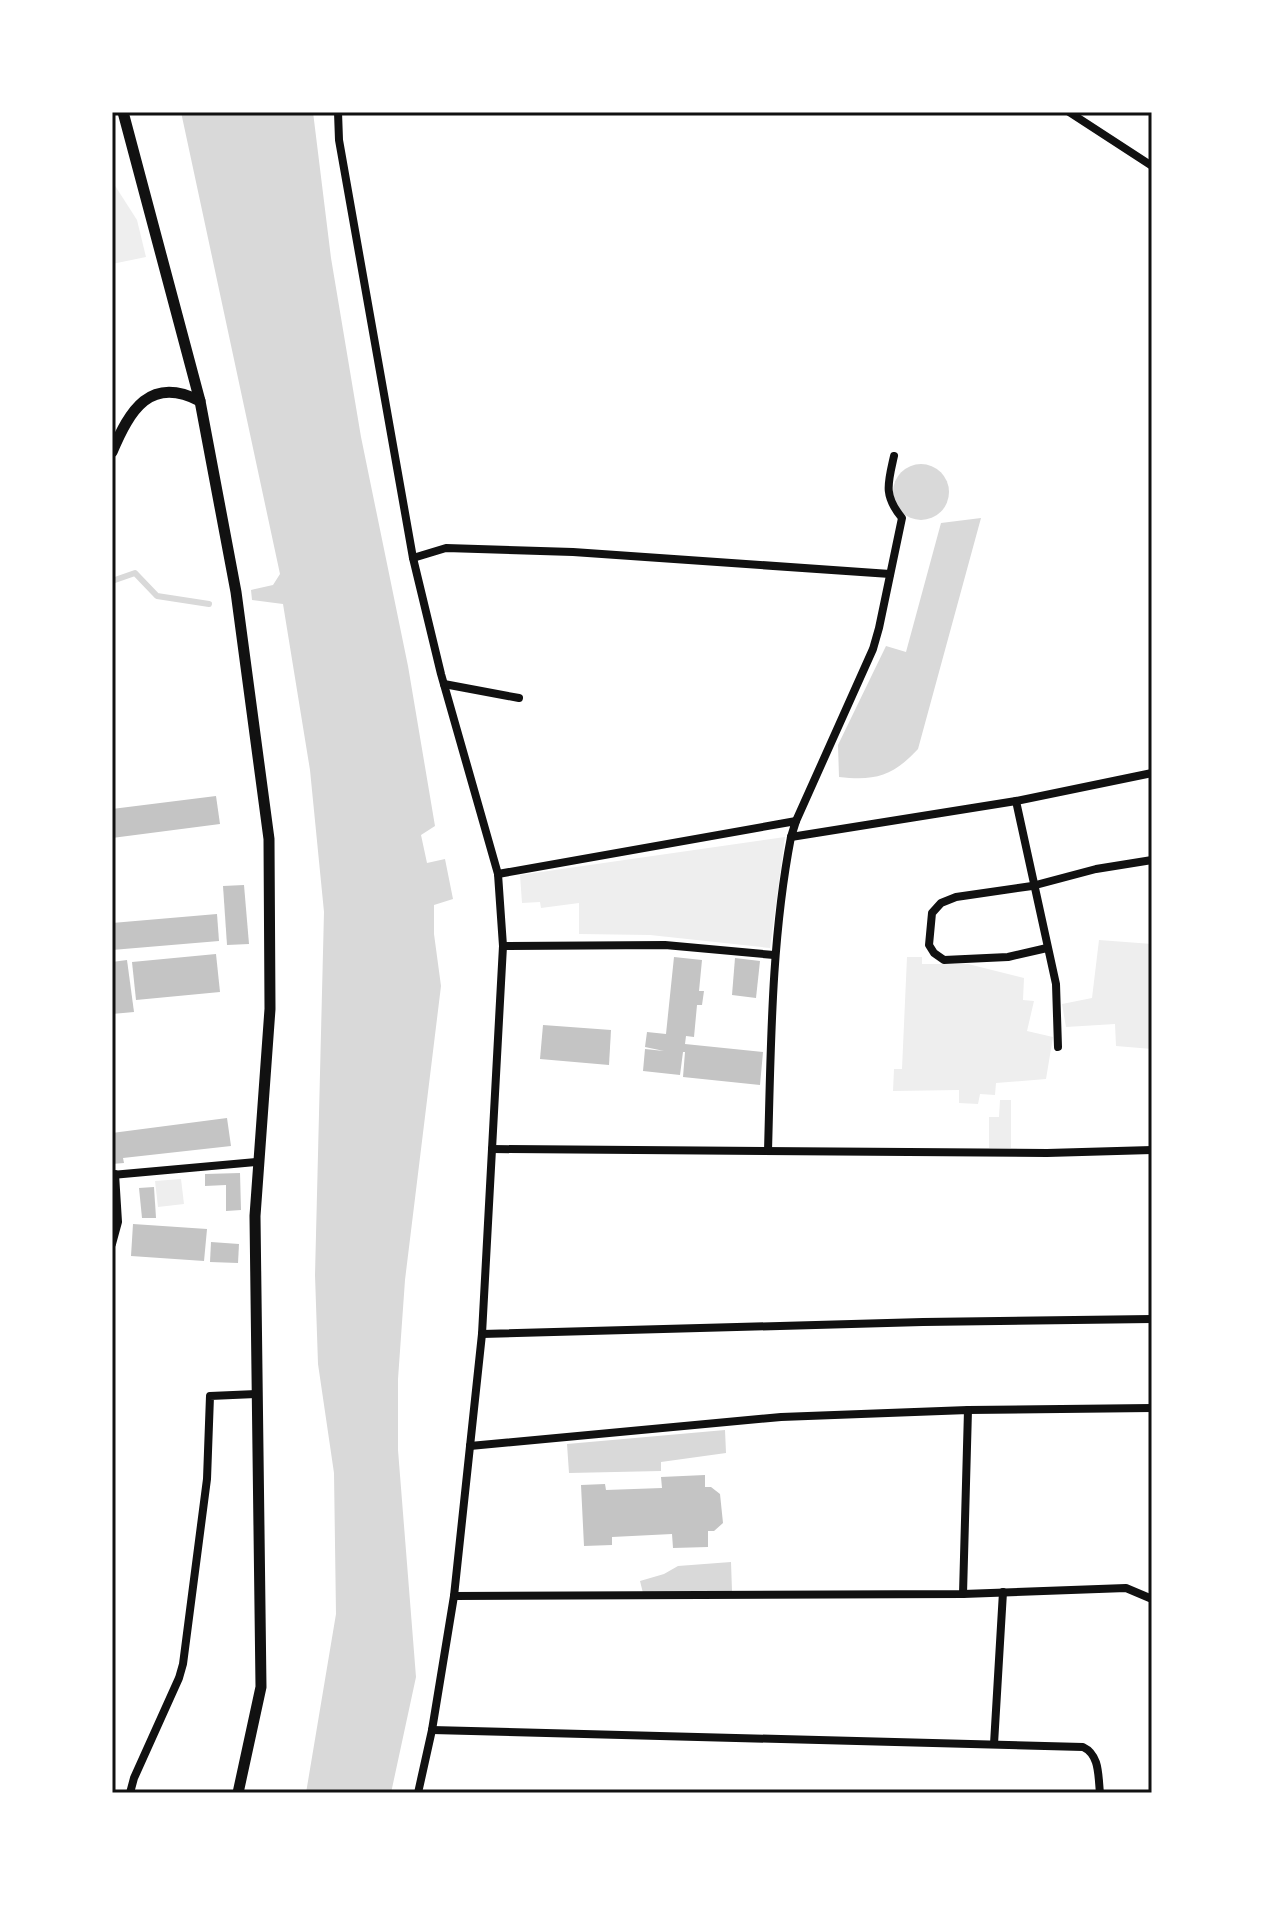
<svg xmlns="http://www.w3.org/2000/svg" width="1264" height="1905" font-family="Bitter,serif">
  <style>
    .green { fill: #eee }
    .water { fill: #d9d9d9 }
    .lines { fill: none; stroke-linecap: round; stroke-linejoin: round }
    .stream { stroke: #d9d9d9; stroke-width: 6 }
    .building { fill: #c4c4c4 }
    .minor { stroke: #111; stroke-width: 8 }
    .tertiary { stroke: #111; stroke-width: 11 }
    .neatline { fill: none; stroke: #111; stroke-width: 3 }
  </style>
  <rect width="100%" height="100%" fill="#fff"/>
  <g class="green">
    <path d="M 112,181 L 137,220 L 146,257 L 112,264 Z"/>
    <path d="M 785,837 L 770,948 L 650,935 L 579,934 L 579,903 L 541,908 L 540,902 L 522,903 L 520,875 Z"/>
    <path d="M 1099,940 L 1152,944 L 1152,1049 L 1116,1046 L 1115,1024 L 1066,1027 L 1062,1004 L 1092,998 Z"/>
    <path d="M 907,957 L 922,957 L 922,964 L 968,964 L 1024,978 L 1023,1000 L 1034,1001 L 1027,1031 L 1053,1037 L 1046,1079 L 996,1083 L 995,1095 L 980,1094 L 978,1104 L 959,1103 L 959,1090 L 893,1091 L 894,1069 L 902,1069 Z"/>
    <path d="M 1000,1100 L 1011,1100 L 1011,1148 L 989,1148 L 989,1117 L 999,1117 Z"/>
    <path d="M 181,1179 L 184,1204 L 158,1207 L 155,1181 Z"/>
  </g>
  <g class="water">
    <path d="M 181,112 L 313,112 L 331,258 L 361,437 L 408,666 L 435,826 L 421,835 L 427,863 L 445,859 L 453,899 L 434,905 L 434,934 L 441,986 L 405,1280 L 398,1379 L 398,1450 L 416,1677 L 391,1793 L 306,1793 L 336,1614 L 334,1473 L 318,1364 L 315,1275 L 324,912 L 310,770 L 283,604 L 252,600 L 251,590 L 273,585 L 280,574 Z"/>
    <circle cx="921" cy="492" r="28"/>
    <path d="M 981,518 L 918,749 C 893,776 876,781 839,777 L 838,745 L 886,646 L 906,652 L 941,523 Z"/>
    <path d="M 725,1430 L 726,1453 L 661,1462 L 661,1471 L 569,1473 L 567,1444 Z"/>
    <path d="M 731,1562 L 732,1591 L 643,1593 L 640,1581 L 664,1574 L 678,1566 Z"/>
  </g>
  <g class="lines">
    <path class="stream" d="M 112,581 L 135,573 L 157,596 L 209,604"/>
  </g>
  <g class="building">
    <path d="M 216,796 L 220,824 L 112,838 L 112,809 Z"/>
    <path d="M 244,885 L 249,944 L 227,945 L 223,886 Z"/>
    <path d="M 217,914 L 219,941 L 112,950 L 112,923 Z"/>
    <path d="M 216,954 L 220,992 L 136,1000 L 132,962 Z"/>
    <path d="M 674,957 L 702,960 L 699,991 L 704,991 L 702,1005 L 697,1005 L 694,1037 L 686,1036 L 685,1044 L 763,1052 L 760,1085 L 683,1077 L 685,1052 L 683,1052 L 680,1075 L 643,1071 L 645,1049 L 664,1051 L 645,1047 L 647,1032 L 666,1034 Z"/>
    <path d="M 735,958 L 760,961 L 756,998 L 732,995 Z"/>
    <path d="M 127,960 L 134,1012 L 112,1014 L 112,962 Z"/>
    <path d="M 543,1025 L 611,1030 L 609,1065 L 540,1059 Z"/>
    <path d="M 227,1118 L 231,1146 L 123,1158 L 124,1163 L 112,1164 L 112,1133 Z"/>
    <path d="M 240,1173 L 241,1210 L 226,1211 L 226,1185 L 205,1186 L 205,1174 Z"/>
    <path d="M 154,1187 L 156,1218 L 142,1218 L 139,1188 Z"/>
    <path d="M 133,1224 L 207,1229 L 204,1261 L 131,1256 Z"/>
    <path d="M 211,1242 L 239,1244 L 238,1263 L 210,1262 Z"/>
    <path d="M 705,1475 L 705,1487 L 711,1487 L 720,1494 L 723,1523 L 714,1531 L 708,1531 L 708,1547 L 673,1548 L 672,1534 L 612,1537 L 612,1545 L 584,1546 L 581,1485 L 605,1484 L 606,1490 L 662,1488 L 661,1477 Z"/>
  </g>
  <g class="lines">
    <g class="minor">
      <path d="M 338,112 L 339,140 L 413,558 L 441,674 L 498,874 L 503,946 L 482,1334 L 454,1596 L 432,1730 L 418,1793"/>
      <path d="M 1069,112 L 1152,166"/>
      <path d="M 413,558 L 446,548 L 573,552 L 890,574"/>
      <path d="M 444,684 L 519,698"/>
      <path d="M 1016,801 L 1056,984 L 1058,1047"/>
      <path d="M 796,821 L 873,649 L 879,628 L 902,518 C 883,495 888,483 894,456"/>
      <path d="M 498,874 L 796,821 L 791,837 L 1016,801 L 1152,773"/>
      <path d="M 503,946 L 665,945 L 774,955"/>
      <path d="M 1047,948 L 1008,957 L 944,960 L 934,953 L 929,945 L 932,913 L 941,903 L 956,897 L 1032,886 L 1096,869 L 1152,860"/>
      <path d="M 492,1149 L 1047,1153 L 1152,1150"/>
      <path d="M 768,1151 C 771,1046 771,941 791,837"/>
      <path d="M 112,1175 L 257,1162"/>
      <path d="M 112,1244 L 118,1222 L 115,1174"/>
      <path d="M 482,1334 L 923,1322 L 1152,1319"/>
      <path d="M 968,1410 L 1152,1408"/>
      <path d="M 470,1446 L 781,1417 L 968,1410 L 963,1594"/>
      <path d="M 454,1596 L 963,1594 L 1126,1588 L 1152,1599"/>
      <path d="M 432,1730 L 1083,1747 C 1100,1755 1098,1776 1100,1793"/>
      <path d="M 994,1744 L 1003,1592"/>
      <path d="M 130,1793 L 134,1778 L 179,1678 L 183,1664 L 207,1479 L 210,1396 L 257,1394"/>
    </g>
    <g class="tertiary">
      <path d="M 123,112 L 200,401 L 236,592 L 269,839 L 270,1009 L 255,1216 L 261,1687 L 238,1793"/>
      <path d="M 112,452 C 130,410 150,375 200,401"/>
    </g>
  </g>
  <rect width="1264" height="1905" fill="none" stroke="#ffffff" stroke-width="228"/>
  <rect x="114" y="114" width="1036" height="1677" class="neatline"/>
</svg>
